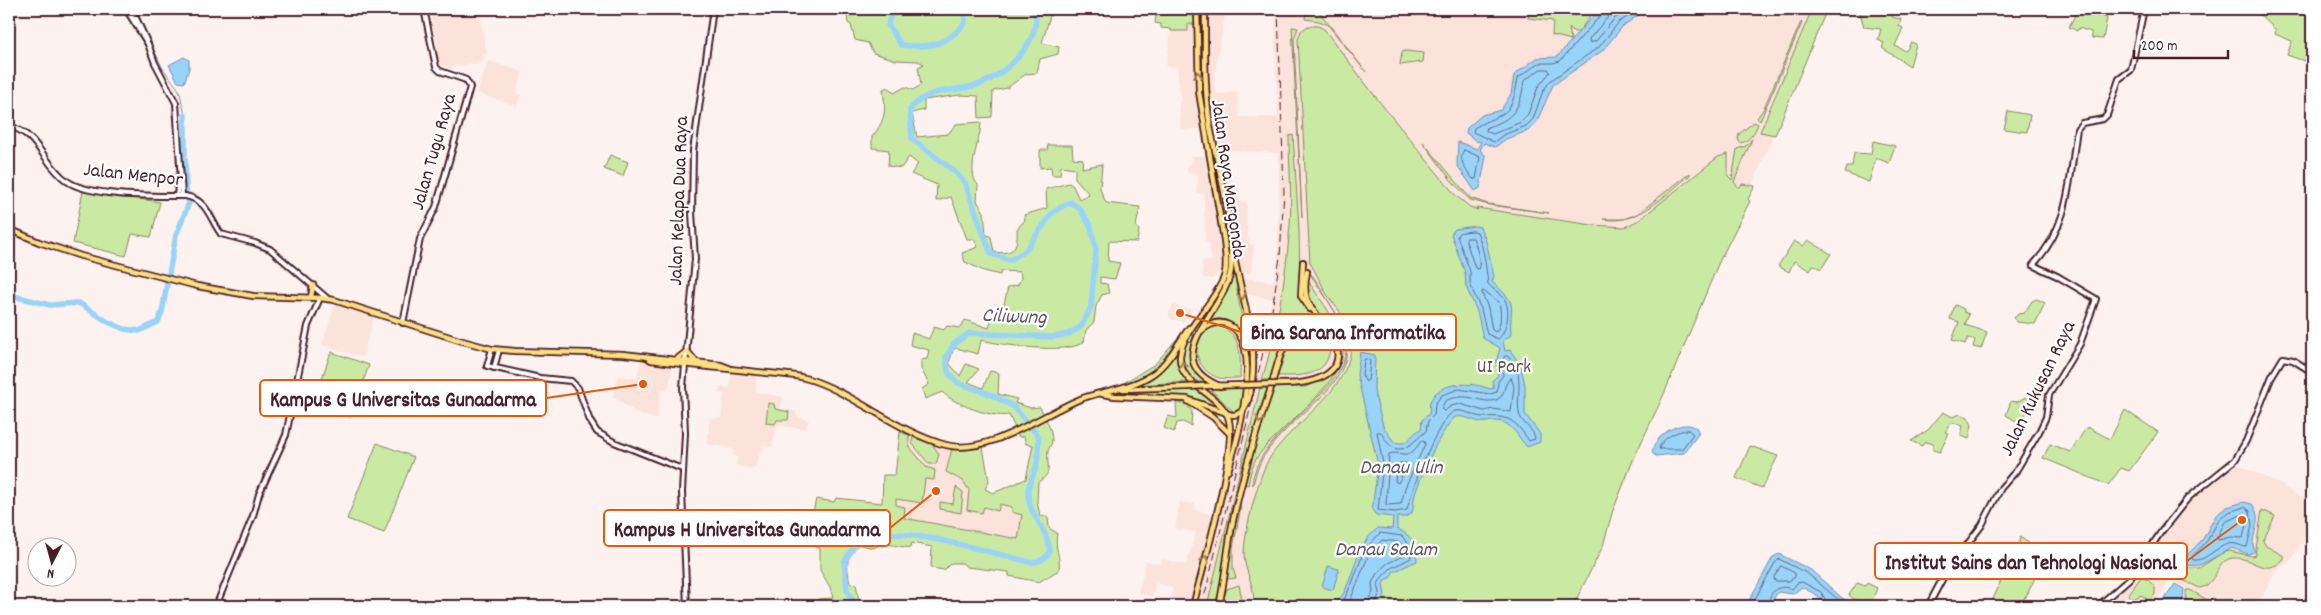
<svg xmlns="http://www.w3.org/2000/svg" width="2321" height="615" font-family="Dekko,sans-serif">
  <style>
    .built { fill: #fbe2db; fill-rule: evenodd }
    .green { fill: #caeaa3; stroke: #8a8467 }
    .water { fill: #98d3f9; stroke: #798ba7 }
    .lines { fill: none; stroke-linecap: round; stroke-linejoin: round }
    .shore { stroke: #69677d; stroke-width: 1 }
    .stream { stroke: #798ba7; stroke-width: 1 }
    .river { stroke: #98d3f9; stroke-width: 5.5 }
    .secondary-casing { stroke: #4a1f2b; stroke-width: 8 }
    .primary-casing { stroke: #4a1f2b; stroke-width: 8 }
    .secondary { stroke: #fff; stroke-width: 4 }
    .primary { stroke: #fddf80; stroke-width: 4.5 }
    .rail { stroke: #4a1f2b; stroke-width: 1; stroke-dasharray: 8 4; stroke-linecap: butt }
    .primary-bridge-casing { stroke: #4a1f2b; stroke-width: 8; stroke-linecap: butt }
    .primary-bridge { stroke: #fddf80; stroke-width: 4.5 }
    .oneway { stroke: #a47f56 }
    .labels { text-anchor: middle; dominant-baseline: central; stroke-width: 4.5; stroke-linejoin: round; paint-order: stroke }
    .street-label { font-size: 20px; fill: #4a1f2b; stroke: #fff }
    .park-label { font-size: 20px; fill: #6a5249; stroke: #fff }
    .water-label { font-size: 21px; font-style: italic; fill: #615569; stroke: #fff }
    .leader { fill: none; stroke: #e8590c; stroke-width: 2 }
    .callout-dot { fill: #e8590c; stroke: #fff; stroke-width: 2 }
    .callout { fill: #fff; stroke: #e8590c; stroke-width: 2 }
    .callout-label { font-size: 21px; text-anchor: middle; font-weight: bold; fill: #4a1f2b }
  </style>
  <rect width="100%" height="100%" fill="#fdf2ef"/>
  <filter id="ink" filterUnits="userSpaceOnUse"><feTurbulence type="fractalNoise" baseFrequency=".02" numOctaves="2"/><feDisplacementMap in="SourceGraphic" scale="10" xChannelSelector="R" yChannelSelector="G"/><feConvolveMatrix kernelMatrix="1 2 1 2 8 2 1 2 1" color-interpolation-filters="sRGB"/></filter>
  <g filter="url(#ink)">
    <g class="built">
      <path d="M 428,9 L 478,9 L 487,54 L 483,55 L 484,61 L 451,67 L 451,69 L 438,63 L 436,48 L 438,47 Z"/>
      <path d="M 1196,9 L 1226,9 L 1216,65 L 1214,83 L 1217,94 L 1238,92 L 1239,117 L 1278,117 L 1275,34 L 1277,9 L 1827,9 L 1573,606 L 1221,606 L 1235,524 L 1271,392 L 1282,292 L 1274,340 L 1260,388 L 1207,606 L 1198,606 L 1240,435 L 1253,399 L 1272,299 L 1245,294 L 1235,262 L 1222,261 L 1221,271 L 1213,279 L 1203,278 L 1202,261 L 1211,261 L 1209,242 L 1205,242 L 1204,193 L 1197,193 L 1198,174 L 1187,173 L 1187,164 L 1192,164 L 1191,156 L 1205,156 L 1204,150 L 1200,129 L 1181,130 L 1179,101 L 1181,100 L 1177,67 L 1166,66 L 1171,31 L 1188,31 L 1188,24 ZM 1223,150 L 1279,153 L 1278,257 L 1274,282 L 1245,278 L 1244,273 L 1251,273 L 1254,245 L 1250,244 L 1247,229 L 1247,202 L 1240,202 L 1239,189 L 1233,189 Z"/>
      <path d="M 488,61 L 523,72 L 516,93 L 521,95 L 517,106 L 477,93 Z"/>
      <path d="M 335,305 L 374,317 L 362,357 L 322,345 Z"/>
      <path d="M 1173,305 L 1193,310 L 1183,322 L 1168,318 Z"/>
      <path d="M 642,357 L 673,363 L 669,389 L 661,390 L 657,419 L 640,415 L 613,397 L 618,376 L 637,378 Z"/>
      <path d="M 731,371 L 756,374 L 756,392 L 783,397 L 781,408 L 797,412 L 796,415 L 809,421 L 805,429 L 777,425 L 772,447 L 763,445 L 755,467 L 751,468 L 736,466 L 737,457 L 733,456 L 734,449 L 707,444 L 710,418 L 721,418 L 724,394 L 719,393 L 720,387 L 730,388 Z"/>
      <path d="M 900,432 L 932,444 L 952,449 L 946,472 L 963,481 L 993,493 L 1021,481 L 1037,551 L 882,520 L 883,475 L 895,475 Z"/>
      <path d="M 2235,463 L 2278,483 L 2312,505 L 2312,537 L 2305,536 L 2291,560 L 2276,571 L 2257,605 L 2246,600 L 2242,606 L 2216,606 L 2171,579 L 2153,606 L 2100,606 L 2120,590 L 2136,573 L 2184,503 Z"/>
      <path d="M 1180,502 L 1195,504 L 1194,510 L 1214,515 L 1198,580 L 1196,606 L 1169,606 L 1173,588 L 1156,583 L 1152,596 L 1138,593 L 1146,561 L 1160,564 L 1162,559 L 1186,565 L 1196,532 L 1175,529 Z"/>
    </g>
    <g class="green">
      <path d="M 846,9 L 873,12 L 875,9 L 1052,9 L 1042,43 L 1059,47 L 1058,54 L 1040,59 L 1037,73 L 1026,74 L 1007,88 L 993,91 L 992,117 L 979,118 L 978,96 L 960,95 L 924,100 L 924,110 L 912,113 L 917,137 L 948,134 L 956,124 L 981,122 C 981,140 965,171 978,185 L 977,201 L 984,212 L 986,234 L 991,237 L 994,252 C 1014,255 1018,247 1017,229 L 1025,220 L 1024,215 L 1047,208 L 1046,189 L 1069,183 L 1073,186 L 1079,199 L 1089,194 L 1075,178 L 1075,168 L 1061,166 L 1060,175 L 1052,175 L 1051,167 L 1040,168 L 1040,150 L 1047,150 L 1048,145 L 1072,145 L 1073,158 L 1083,159 L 1082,168 L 1102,164 L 1100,189 L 1106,203 L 1140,207 L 1136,226 L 1139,230 L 1137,242 L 1109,241 L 1108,261 L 1120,263 L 1115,279 L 1100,277 L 1100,283 L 1107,284 L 1109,293 L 1102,295 L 1096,306 L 1094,322 L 1086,330 L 1084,342 C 1067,355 1002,345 981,340 L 978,354 L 956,348 L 953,350 L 949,363 L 960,376 L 966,364 L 979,369 L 968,382 L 983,388 L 990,371 L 999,373 L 998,394 L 1017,399 L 1015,403 L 1031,408 L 1040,407 C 1045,417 1052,429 1052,440 C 1052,444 1049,448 1048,451 C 1046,466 1054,473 1038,482 L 1037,501 L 1040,516 L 1048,517 L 1049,528 L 1057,533 C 1054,549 1061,556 1059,570 L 1039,582 L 1009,576 L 1009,572 L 967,567 L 962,563 L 951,563 L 944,570 L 931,568 L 932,547 L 912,543 L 910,548 L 882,543 L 874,548 L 857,544 C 845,556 847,568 850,583 L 856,584 L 860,606 L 819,606 L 818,599 L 833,598 L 830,587 L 820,570 L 820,548 L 816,547 L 816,537 L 832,528 L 834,518 L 811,521 L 816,499 L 834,502 L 836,498 L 882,503 L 883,475 L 895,475 L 900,432 L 909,435 L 909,446 L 926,467 L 935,470 L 934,480 L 925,479 L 922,503 L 896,499 L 896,505 L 905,507 L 904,518 L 1018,539 L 1022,515 L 1012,512 L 1012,507 L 1000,504 L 998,511 L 984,507 L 982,513 L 967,510 L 969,490 L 963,481 L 946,472 L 952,449 L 965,450 L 983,447 L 989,481 L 985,489 L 993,493 L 1026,479 L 1033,445 L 1026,444 L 1024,437 L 1019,437 L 1009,415 C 991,418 954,404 942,392 L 925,399 L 922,389 L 929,384 L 921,369 L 921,360 L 927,359 L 929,350 L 910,345 L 912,333 L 929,339 L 934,327 L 944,330 L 947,326 L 960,328 L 965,320 L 989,328 L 993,312 L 1002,313 L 1008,287 L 1018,285 L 1021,278 L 1020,272 L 1001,271 L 1000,275 L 984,271 L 965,262 L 962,253 L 978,247 L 974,239 L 967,239 L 951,197 L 936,201 L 937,185 L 911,174 L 918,164 L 909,157 L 901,168 L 888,166 L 889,150 L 872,148 L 872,137 C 886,119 886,112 883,89 L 888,87 L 894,93 L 905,87 L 913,90 L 921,85 L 918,67 L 924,64 L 918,61 L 896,60 L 873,53 L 868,43 L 855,40 L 851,25 L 848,23 Z"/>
      <path d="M 1157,9 L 1196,9 L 1196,24 L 1188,24 L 1188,31 L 1171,31 L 1171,29 L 1161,28 L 1161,24 L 1155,23 Z"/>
      <path d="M 1306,9 L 1317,9 L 1366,72 L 1328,25 L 1319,21 L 1305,19 Z"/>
      <path d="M 1530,9 L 1594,9 L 1579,32 L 1574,32 L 1569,27 L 1571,40 L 1552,35 L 1553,21 L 1528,18 Z"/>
      <path d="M 1812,9 L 1827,9 L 1775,135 L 1760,132 Z"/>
      <path d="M 1859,9 L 1887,9 L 1894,11 L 1892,17 L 1901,19 L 1899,26 L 1903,28 L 1895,46 L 1906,51 L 1911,42 L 1916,44 L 1910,66 L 1882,48 L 1884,43 L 1878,40 L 1881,29 L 1864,27 Z"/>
      <path d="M 2078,9 L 2107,18 L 2103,39 L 2092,38 L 2091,32 L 2079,28 L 2077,31 L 2069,27 Z"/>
      <path d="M 2260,9 L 2312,9 L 2312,57 L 2310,63 L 2287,55 L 2292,41 L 2275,34 L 2276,30 L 2259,14 Z"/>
      <path d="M 1801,22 L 1802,23 L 1760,121 L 1757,118 L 1763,110 Z"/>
      <path d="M 1308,26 L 1318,26 L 1324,29 L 1378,100 L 1456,196 L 1470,207 L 1478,210 L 1477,208 L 1592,225 L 1625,227 L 1639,220 L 1718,157 L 1728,154 L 1728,176 L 1732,180 L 1737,149 L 1746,146 L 1752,139 L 1734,182 L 1739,188 L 1742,184 L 1755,186 L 1748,199 L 1750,201 L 1719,262 L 1664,394 L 1633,460 L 1612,513 L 1603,546 L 1573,606 L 1253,606 C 1257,588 1244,572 1244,554 C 1244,534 1256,488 1264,469 C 1284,421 1370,386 1347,325 C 1343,313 1333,304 1326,293 C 1321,283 1316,273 1310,263 L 1298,39 L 1301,31 Z"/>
      <path d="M 1292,27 L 1298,28 L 1294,39 L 1302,218 Z"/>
      <path d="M 1406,51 L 1424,53 L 1423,62 L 1400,65 L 1402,52 Z"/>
      <path d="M 2008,111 L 2030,115 L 2027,132 L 2004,129 Z"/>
      <path d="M 1754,122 L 1758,124 C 1755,132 1749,142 1740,143 L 1738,139 L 1739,134 Z"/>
      <path d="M 1293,135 L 1299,228 L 1300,298 L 1305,307 L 1327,330 C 1285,313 1281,348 1270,380 L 1262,380 C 1277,329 1286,278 1290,225 C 1292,195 1289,165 1289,136 Z"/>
      <path d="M 1873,141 L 1895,146 L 1889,163 L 1876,158 L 1869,182 L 1845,173 L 1847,167 L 1852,167 L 1854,153 L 1871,154 Z"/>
      <path d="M 1423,142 L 1470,198 L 1488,204 L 1549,213 L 1489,205 L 1470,200 L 1451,180 Z"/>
      <path d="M 610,155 L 628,162 L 623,176 L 604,169 Z"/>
      <path d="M 1690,173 L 1690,175 C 1665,195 1638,226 1603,219 L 1624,219 L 1637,214 Z"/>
      <path d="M 83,191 L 160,202 L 151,237 L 132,234 L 126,256 L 73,243 Z"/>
      <path d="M 1808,240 L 1831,254 L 1821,269 L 1813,265 L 1810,271 L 1794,261 L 1789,272 L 1778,266 L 1794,241 L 1803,246 Z"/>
      <path d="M 1233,263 L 1240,309 L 1248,341 L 1247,344 C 1241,326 1224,312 1206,323 C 1219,303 1231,288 1233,263 Z"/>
      <path d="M 1230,269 C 1227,279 1224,290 1219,299 C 1199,331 1170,349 1208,382 L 1197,382 L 1189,375 L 1183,359 L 1183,350 Z"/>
      <path d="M 1309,272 C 1317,279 1325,297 1332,307 C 1380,377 1300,403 1266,453 C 1259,462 1256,473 1253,485 C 1252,481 1253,476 1255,471 C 1270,424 1353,389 1346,339 C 1343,318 1321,292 1309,272 Z"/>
      <path d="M 1307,279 C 1318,297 1339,323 1343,342 C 1350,381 1279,426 1258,456 C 1252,464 1250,475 1248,485 L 1245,484 L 1254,442 L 1271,388 L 1305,387 L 1319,382 L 1330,374 L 1339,355 L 1335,335 L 1307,300 Z"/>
      <path d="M 2037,299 L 2045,303 L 2035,324 L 2017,322 L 2014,318 L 2018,314 L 2024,313 L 2032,301 Z"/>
      <path d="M 1955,305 L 1964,309 L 1964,312 L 1969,314 L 1965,325 L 1987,332 L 1981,349 L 1973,347 L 1975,340 L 1968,338 L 1965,344 L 1952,340 L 1959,322 L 1950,319 Z"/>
      <path d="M 1215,325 C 1242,331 1241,355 1240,378 C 1232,378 1222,380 1216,377 C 1191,366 1190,335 1215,325 Z"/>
      <path d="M 1186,328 L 1156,369 L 1146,376 L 1121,386 L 1122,384 L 1155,364 Z"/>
      <path d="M 1305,330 C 1318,329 1327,336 1330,349 C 1327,377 1301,376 1278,376 C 1284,359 1286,338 1305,330 Z"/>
      <path d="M 1179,346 C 1176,360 1178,371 1187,382 L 1134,385 L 1154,375 Z"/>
      <path d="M 331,352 L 369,365 L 351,417 L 313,404 Z"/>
      <path d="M 1243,387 L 1241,409 L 1234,412 L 1209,388 Z"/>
      <path d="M 1260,388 L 1267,388 L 1231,511 L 1222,586 L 1216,606 L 1207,606 Z"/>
      <path d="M 1198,389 L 1219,408 L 1193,398 L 1183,396 L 1113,394 Z"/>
      <path d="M 2025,397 L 2033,402 L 2031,405 L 2028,406 L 2024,421 L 2016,421 L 2006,415 L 2011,401 L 2017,402 Z"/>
      <path d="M 1176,402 L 1187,405 L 1192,411 L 1191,426 L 1183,422 L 1177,423 L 1174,432 L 1164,428 L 1168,416 L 1177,418 Z"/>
      <path d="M 768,403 L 774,404 L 775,409 L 789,412 L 788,420 L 777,420 L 775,424 L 766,423 Z"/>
      <path d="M 2125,410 L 2158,432 L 2129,471 L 2121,468 L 2108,485 L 2043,458 L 2050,444 L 2070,452 L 2087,427 L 2110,439 Z"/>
      <path d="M 1943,412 L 1953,417 L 1960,414 L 1968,417 L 1972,425 L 1969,439 L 1961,436 L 1963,426 L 1952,422 L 1945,432 L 1949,433 L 1940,452 L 1933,450 L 1933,444 L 1925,442 L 1922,446 L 1911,441 L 1928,430 Z"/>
      <path d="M 913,437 L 932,444 L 939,454 L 936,464 L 929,464 L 912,443 Z"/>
      <path d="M 377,443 L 414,457 L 384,533 L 347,519 Z"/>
      <path d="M 1750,446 L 1778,456 L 1762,488 L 1736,478 Z"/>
      <path d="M 956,487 L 963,492 L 961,513 L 940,509 L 940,502 L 953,504 Z"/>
      <path d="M 1239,507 L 1241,507 L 1233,548 L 1233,569 L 1236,578 L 1229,579 L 1227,578 L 1235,520 Z"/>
      <path d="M 2262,510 L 2275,516 L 2263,541 L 2266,546 L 2284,556 L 2284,559 C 2264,579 2253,556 2233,558 C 2216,559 2217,585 2200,588 L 2176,577 L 2175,574 L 2180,568 L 2199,568 L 2222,553 L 2230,551 L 2252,556 L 2255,555 Z"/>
      <path d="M 2020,537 L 2055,562 L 2046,575 L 2038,571 L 2028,593 L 2018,606 L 1990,606 L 2001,581 L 2016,558 Z"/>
      <path d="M 2141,577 L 2148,580 L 2155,587 L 2155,594 L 2150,601 L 2141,595 L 2133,599 L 2128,595 Z"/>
      <path d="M 1857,583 L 1865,586 L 1867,583 L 1877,588 L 1871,604 L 1859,603 L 1849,595 Z"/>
      <path d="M 1239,585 L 1242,599 L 1242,606 L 1221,606 L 1227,589 Z"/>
      <path d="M 2186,590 L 2190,590 L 2218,606 L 2186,606 Z"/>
    </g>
    <g class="water">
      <path d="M 1603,9 L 1647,9 L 1623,26 L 1602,51 L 1553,85 L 1536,123 L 1530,130 L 1506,139 L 1495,147 L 1484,143 L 1480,150 L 1486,156 L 1480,188 L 1475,191 L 1457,165 L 1458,142 L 1477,149 L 1481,142 L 1476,141 L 1466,133 L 1467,128 L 1482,115 L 1501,110 L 1511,94 L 1514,75 L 1537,58 L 1557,57 L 1590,19 Z"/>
      <path d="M 184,57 L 189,60 L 189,69 L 184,83 L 178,82 L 169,65 Z"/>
      <path d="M 1474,226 L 1480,227 L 1486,241 L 1494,276 L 1492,282 C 1520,306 1509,302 1511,335 L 1503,341 L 1505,351 L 1510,350 L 1521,366 L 1525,385 L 1525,414 L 1540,434 L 1540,442 L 1527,447 C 1516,435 1512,421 1494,421 C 1489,421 1486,423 1482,422 C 1472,421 1465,415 1455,417 C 1438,434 1423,472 1415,494 C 1413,501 1414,507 1412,513 L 1406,517 L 1397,517 L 1397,529 C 1412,535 1416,545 1417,561 L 1393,572 L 1390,578 L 1386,579 L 1383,585 L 1385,595 L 1377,606 L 1334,606 C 1356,584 1351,549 1378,528 L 1392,529 L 1393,517 L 1376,515 L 1372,510 L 1378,465 L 1357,375 L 1360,352 L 1375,355 L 1374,391 L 1383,426 L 1394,442 C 1411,446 1407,436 1421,429 L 1422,420 L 1429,414 C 1430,410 1429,405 1430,402 C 1438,380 1473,382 1490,389 L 1494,388 L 1492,381 L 1498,375 L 1496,362 L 1500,348 L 1483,338 L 1477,311 L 1466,287 L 1465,273 L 1451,234 L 1455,229 Z"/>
      <path d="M 1689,425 L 1696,427 L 1699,433 L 1684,453 L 1656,456 L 1652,453 C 1654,437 1673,424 1689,425 Z"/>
      <path d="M 2244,502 L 2252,504 C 2263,519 2253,530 2253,544 C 2253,547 2255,549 2254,552 L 2248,554 L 2232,548 L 2200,565 L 2180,566 L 2182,560 L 2203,539 L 2216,515 L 2227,507 Z"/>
      <path d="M 1779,554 L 1811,570 L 1842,598 L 1855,606 L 1825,606 L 1818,596 L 1802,587 L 1793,594 L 1778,592 L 1774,598 L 1775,606 L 1746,606 L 1773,557 Z"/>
      <path d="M 1328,566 L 1339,569 L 1333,590 L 1322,587 Z"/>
      <path d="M 2175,584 L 2184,589 L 2182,606 L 2160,606 Z"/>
    </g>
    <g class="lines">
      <g class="shore">
        <path d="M 1603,9 L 1602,14 L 1560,61 L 1553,63 L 1539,63 L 1518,78 C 1511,121 1504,110 1474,128 L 1473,132 L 1494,142 L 1503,135 L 1526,126 L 1533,119 L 1543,91 L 1550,81 L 1599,47 L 1619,22 L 1640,9"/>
        <path d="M 1610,9 L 1608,17 L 1589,39 L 1590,43 L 1596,41 L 1615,18 L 1628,9"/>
        <path d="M 1541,69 L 1548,69 L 1550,72 L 1538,87 L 1528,114 L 1521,122 L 1493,134 L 1486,131 L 1487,127 C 1513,120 1521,108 1524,81 Z"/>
        <path d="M 1464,150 L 1480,157 L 1476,179 L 1473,179 C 1466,170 1457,160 1464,150 Z"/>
        <path d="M 1473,231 L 1477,232 C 1484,249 1486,266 1488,284 C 1492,289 1499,292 1503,297 C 1512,308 1507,332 1498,339 L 1487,334 L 1481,309 L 1470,285 L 1470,271 L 1457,236 L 1459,233 Z"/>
        <path d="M 1467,238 L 1473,238 C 1476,245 1482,263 1478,269 L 1475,268 L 1466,241 Z"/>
        <path d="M 1483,291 L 1499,302 C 1501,311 1502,325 1496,332 L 1492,330 L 1488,308 L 1482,293 Z"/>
        <path d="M 1507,356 C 1526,370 1516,393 1519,413 C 1521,424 1534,428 1535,439 L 1529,441 C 1516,421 1509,415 1485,417 C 1475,418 1466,409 1455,411 C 1439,415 1410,493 1407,510 L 1395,512 L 1378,510 L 1383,464 L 1377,432 L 1381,432 C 1396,463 1410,445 1426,431 L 1428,421 L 1434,415 L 1435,404 L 1442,395 L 1459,389 L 1490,394 L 1497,392 L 1498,382 L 1503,375 L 1501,364 L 1504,357 Z"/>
        <path d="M 1367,359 L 1370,361 L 1368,380 L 1366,382 L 1362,375 L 1364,360 Z"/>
        <path d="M 1511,378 L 1514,386 L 1511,412 L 1493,409 L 1484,411 L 1460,404 L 1451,406 L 1444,411 L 1441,409 L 1445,401 C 1469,390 1480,405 1496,400 C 1507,396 1502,383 1511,378 Z"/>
        <path d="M 1688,430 L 1693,434 L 1682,449 L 1659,449 C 1661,439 1677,430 1688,430 Z"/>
        <path d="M 1421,441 L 1424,441 L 1425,444 L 1405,488 L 1401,504 L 1386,505 L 1389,454 C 1405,450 1407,463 1421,441 Z"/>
        <path d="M 1400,463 L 1406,463 L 1407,466 L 1398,483 L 1395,481 L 1397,465 Z"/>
        <path d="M 2245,507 L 2250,511 L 2252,526 L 2247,547 C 2241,547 2236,542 2228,544 C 2216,547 2205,562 2193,560 L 2192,557 L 2207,541 L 2220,518 L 2229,512 Z"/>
        <path d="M 2242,515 L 2245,516 L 2246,525 L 2243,538 L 2231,537 L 2218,540 L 2217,537 L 2225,522 Z"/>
        <path d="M 1781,566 L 1795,573 L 1795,577 L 1789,581 L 1775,581 L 1774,578 Z"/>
        <path d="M 1341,606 L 1353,581 L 1364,551 L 1380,533 L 1402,536 L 1411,548 L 1411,558 L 1391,568 L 1382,577 L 1378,584 L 1380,593 L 1374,606"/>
        <path d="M 1348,606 L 1369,554 L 1382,540 L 1400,542 L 1405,550 L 1405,555 L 1388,563 L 1377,573 L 1372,583 L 1373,592 L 1367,606"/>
        <path d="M 1751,606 L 1775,563 L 1779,559 L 1808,574 L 1846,606"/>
        <path d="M 1769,606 C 1768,591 1778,584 1792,589 L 1797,583 L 1802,582 L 1821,592 L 1829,606"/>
      </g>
      <g class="stream">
        <path d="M 75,14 L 75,9"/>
        <path d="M 148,37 L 162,67 L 179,90 L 185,115"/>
      </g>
      <g class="river">
        <path d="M 892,9 L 888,25 L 901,45 C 929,48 946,46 965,23 L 964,9"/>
        <path d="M 185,154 L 185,115"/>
        <path d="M 9,295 L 50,305 L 79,303 L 108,322 L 124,329 L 139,331 L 158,322 L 162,312 L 176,235 L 189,203 L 186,188 L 185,159"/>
        <path d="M 856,606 L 847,590 L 844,562 L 862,535 C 911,527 981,551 1030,562 C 1037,563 1046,559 1049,552 C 1053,540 1033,517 1030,505 C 1024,485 1033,481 1037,464 C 1038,455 1038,446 1039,437 L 1014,407 L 992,395 L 958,383 L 948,372 L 946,357 L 954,344 L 969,333 L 1053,337 L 1068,334 L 1081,327 L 1091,307 L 1096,249 L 1091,227 L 1080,209 L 1070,202 L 1053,212 L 1025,251 L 1010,260 L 991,254 L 965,183 L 954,171 L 912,139 L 910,109 C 931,86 950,93 977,85 C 1004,77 1044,40 1034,9"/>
      </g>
      <defs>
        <g id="secondary">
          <path d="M 126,9 L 148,44 L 155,63 L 176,103 L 182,196"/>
          <path d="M 132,9 L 147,42"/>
          <path d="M 9,126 C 39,134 43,164 67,181 C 89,197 157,196 185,196 C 208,200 209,218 221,234 L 255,243 L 270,249 L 328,299"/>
          <path d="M 177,196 L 179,176"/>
          <path d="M 403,323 L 420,239 L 436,207 L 470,87 L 466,80 L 440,71 L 436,67 L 424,9"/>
          <path d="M 492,349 L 487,366 L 540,378 L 571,381 L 578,388 L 590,421 L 597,432 L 614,442 L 682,469"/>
          <path d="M 494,368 L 499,350"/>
          <path d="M 216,606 L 253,516 L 259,494 L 286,435 L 308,326 L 320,298"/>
          <path d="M 687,606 L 682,492 L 685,433 L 683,387 L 695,259 L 692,213 L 693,151 L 713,9"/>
          <path d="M 1928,606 L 1945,574 L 1982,525 L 2001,488 L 2016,471 L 2039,432 L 2046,417 L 2049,395 L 2080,344 L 2096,299 L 2057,276 L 2033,265 C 2071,224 2069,180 2077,129 L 2082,123 L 2103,119 L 2107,115 L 2119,79 L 2131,70 L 2144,9"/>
          <path d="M 2098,606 L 2130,578 L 2161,532 L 2188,498 L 2235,460 L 2246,441 L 2272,376 L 2283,358 L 2293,360 L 2312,372"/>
          <path d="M 2306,606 L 2312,595"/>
        </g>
        <g id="primary">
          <path d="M 1205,9 C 1205,47 1204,88 1210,126 C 1219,173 1234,219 1231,268 C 1229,308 1153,359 1220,386"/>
          <path d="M 9,229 L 39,242 L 81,256 L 197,286 L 253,296 L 320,298 L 334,300 L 459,340 L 492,349 L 515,351 L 623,354 L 721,365 L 729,368"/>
          <path d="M 1303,262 L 1301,296 L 1310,309"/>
          <path d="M 311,297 L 313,285"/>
          <path d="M 1201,331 C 1209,324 1219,320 1229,325 C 1265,343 1237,442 1228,471"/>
          <path d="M 647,357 L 651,360 C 687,365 722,368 757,372 C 773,374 790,374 805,378 C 852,391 896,432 946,445 C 989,456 1043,413 1083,398 C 1107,390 1133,388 1154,373 C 1169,362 1179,342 1189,328"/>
          <path d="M 677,359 L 687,351 L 696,362"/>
          <path d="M 1281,384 C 1315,384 1356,374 1329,330 C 1322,320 1311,310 1307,299 C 1304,290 1305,281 1307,272"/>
          <path d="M 1203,386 L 1242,385"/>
          <path d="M 1123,389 L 1188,387"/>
          <path d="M 1102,394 L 1115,396 L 1187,399 L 1232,415 C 1255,416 1254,360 1252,344 C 1249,314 1239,285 1234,256"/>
          <path d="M 1188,401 L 1213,417 L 1230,434"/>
          <path d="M 1193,606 C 1202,571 1239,445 1228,417 C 1218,392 1179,386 1180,357 C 1182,329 1215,303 1224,277 C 1228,265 1225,252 1224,240 L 1199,92 L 1197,9"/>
          <path d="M 1219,606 C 1226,576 1227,546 1234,516 C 1243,474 1256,432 1270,391 C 1275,374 1279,352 1290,337 C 1303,320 1322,324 1334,340"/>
        </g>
      </defs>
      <use href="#secondary" class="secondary-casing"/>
      <use href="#primary" class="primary-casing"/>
      <use href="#secondary" class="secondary"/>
      <use href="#primary" class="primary"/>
      <path class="rail" d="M 1202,606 L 1243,440 L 1271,317 L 1280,257 L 1284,192 L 1278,9"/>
      <defs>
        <g id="primary-bridge">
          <path d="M 1242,385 L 1281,384"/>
          <path d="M 1188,387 L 1203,386"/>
        </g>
      </defs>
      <use href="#primary-bridge" class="primary-bridge-casing"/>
      <use href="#primary-bridge" class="primary-bridge"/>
    </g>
    <defs><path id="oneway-chevron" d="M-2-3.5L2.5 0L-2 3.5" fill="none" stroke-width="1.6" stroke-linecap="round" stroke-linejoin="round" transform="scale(1.25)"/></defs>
    <g class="oneway">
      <use href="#oneway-chevron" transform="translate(1198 75) rotate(-92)"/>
      <use href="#oneway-chevron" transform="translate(1242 296) rotate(78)"/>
      <use href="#oneway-chevron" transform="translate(1183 365) rotate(-104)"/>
      <use href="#oneway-chevron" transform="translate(1260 420) rotate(108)"/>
      <use href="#oneway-chevron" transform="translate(1205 559) rotate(-76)"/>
    </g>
  </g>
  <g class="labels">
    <g class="street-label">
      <text transform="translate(435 152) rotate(-74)">Jalan Tugu Raya</text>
      <text transform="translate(133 176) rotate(6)">Jalan Menpor</text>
      <text transform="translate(1227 179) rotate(82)">Jalan Raya Margonda</text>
      <text transform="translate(680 201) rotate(-88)">Jalan Kelapa Dua Raya</text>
      <text transform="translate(2039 389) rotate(-64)">Jalan Kukusan Raya</text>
    </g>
    <g class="park-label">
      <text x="1504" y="368">UI Park</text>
    </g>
    <g class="water-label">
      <text transform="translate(1014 318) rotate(2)">Ciliwung</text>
      <text x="1401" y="469">Danau Ulin</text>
      <text x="1386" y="551">Danau Salam</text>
    </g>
  </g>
  <path class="leader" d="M1180 313L1241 332M643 384L546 398M936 491L890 528M2242 520L2187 561"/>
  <g class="callout-dot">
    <circle cx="1180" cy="313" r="5"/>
    <circle cx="643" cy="384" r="5"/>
    <circle cx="936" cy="491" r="5"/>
    <circle cx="2242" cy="520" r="5"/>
  </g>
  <g class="callout">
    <rect x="1241" y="314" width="215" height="36" rx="5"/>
    <rect x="260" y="380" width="286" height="36" rx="5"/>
    <rect x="604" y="510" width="286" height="36" rx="5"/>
    <rect x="1875" y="543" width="312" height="36" rx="5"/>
  </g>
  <g class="callout-label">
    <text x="1348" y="339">Bina Sarana Informatika</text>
    <text x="403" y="406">Kampus G Universitas Gunadarma</text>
    <text x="747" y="536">Kampus H Universitas Gunadarma</text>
    <text x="2031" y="569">Institut Sains dan Tehnologi Nasional</text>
  </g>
  <rect width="2321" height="615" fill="none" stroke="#fff" stroke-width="30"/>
  <rect x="15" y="15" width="2291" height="585" fill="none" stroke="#4a1f2b" stroke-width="2" filter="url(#ink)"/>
  <g transform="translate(52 562) rotate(186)"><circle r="24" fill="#ffffff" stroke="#b7a5aa"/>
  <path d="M0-4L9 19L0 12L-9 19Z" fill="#4a1f2b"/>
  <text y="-8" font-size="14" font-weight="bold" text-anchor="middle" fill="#4a1f2b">N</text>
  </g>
  <path d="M2134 50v8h94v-8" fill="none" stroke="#4a1f2b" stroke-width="2.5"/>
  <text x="2141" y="50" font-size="15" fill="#4a1f2b" stroke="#ffffff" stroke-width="4" paint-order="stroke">200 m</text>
</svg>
